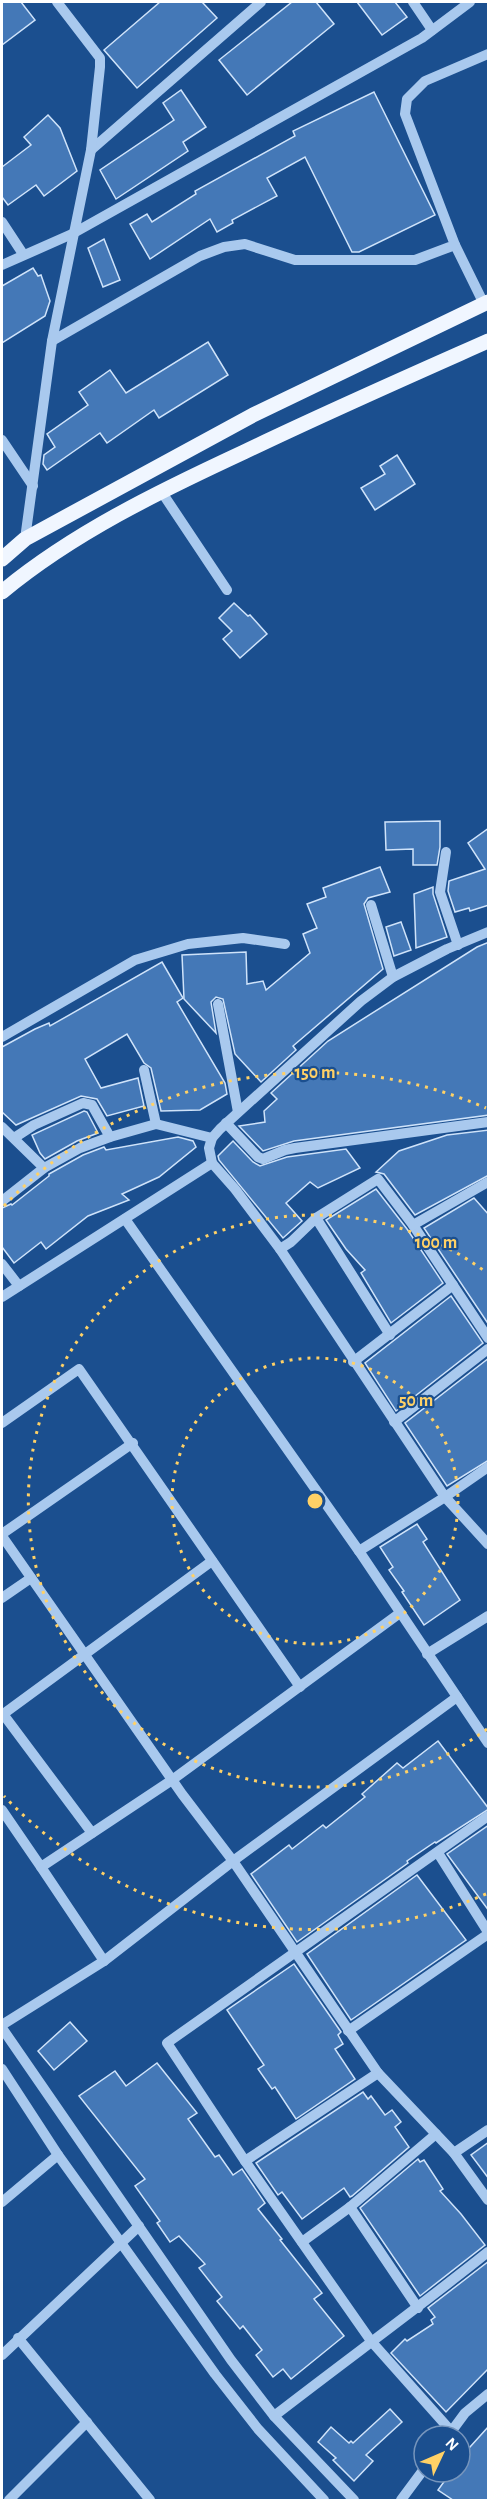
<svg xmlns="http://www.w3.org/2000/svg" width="490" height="2502" font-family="'Alegreya Sans',sans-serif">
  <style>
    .building { fill: #4478b7; stroke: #cfe3fa; stroke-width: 1.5 }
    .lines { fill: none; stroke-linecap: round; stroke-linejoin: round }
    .minor { stroke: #a9c9ee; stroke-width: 10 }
    .major { stroke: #f0f6ff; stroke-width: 15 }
    .ring { fill: none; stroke: #ffd166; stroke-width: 3; stroke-dasharray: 3 6 }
    .centre { fill: #ffd166; stroke: #1b4f8f; stroke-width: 3 }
    .ring-label { font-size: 18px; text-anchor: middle; font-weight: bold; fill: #ffd166; stroke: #1b4f8f; stroke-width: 4.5; stroke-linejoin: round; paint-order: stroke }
  </style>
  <rect width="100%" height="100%" fill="#1b4f8f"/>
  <g class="building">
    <path d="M 2,2 L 21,2 L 35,20 L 2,45 Z"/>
    <path d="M 160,2 L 202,2 L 217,18 L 137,88 L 104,50 Z"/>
    <path d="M 292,2 L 316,2 L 334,24 L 247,95 L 219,60 Z"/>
    <path d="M 357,2 L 395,2 L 407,17 L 382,35 Z"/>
    <path d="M 181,90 L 206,127 L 183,142 L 188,151 L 116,199 L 100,170 L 174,120 L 163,103 Z"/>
    <path d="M 374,92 L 435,215 L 359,252 L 352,252 L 305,157 L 267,178 L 277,196 L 232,220 L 233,223 L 217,232 L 210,219 L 150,259 L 130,224 L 147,214 L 152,222 L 196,194 L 195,191 L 295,136 L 293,131 Z"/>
    <path d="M 48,115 L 60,128 L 77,171 L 44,196 L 36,185 L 8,205 L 2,197 L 2,167 L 31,145 L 24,137 Z"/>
    <path d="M 104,239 L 120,280 L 103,287 L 88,248 Z"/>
    <path d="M 33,268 L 38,276 L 41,275 L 50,301 L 45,316 L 2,343 L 2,286 Z"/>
    <path d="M 208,342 L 228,375 L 159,418 L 154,410 L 107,443 L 100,433 L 47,470 L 43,464 L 44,455 L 55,447 L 47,434 L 88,405 L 79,392 L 110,370 L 126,393 Z"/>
    <path d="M 397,455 L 415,484 L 375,510 L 361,488 L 385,474 L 380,466 Z"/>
    <path d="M 234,603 L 248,616 L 250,615 L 267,634 L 240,658 L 223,639 L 232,631 L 219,618 Z"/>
    <path d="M 440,821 L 440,847 L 437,865 L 413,865 L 413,849 L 386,850 L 385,822 Z"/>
    <path d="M 489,828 L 489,905 L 470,911 L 469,908 L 455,912 L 448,891 L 449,881 L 485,869 L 468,843 Z"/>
    <path d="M 380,867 L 390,892 L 368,898 L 364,904 L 383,969 L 293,1046 L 296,1050 L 261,1082 L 235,1054 L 223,999 L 216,997 L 211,1002 L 216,1033 L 184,999 L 182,955 L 246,952 L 247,984 L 263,981 L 266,990 L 310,953 L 303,934 L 317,928 L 307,904 L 326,897 L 323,888 Z"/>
    <path d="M 433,887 L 433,894 L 447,937 L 416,948 L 414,894 Z"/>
    <path d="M 401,922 L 411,950 L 394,956 L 386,927 Z"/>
    <path d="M 489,942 L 489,1115 L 294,1141 L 263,1151 L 239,1126 L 265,1122 L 264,1111 L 277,1099 L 271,1093 L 328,1041 L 477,947 Z"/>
    <path d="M 162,962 L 183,998 L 177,1002 L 225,1083 L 227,1094 L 200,1110 L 161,1111 L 151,1068 L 144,1063 L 127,1034 L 85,1059 L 101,1088 L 138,1078 L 144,1106 L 107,1116 L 97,1099 L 81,1096 L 16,1125 L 2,1112 L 2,1047 L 35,1029 L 49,1023 L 50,1026 Z"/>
    <path d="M 84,1111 L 87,1112 L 98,1133 L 77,1141 L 45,1159 L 40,1153 L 32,1135 Z"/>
    <path d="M 489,1130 L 489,1175 L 415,1215 L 384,1174 L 376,1172 L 399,1151 L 447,1135 Z"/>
    <path d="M 178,1137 L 193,1141 L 196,1147 L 159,1177 L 122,1194 L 129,1200 L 88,1216 L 46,1249 L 41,1242 L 14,1263 L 2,1247 L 2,1208 L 11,1204 L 12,1205 L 49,1176 L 49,1174 L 83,1155 L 104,1147 L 106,1150 Z"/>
    <path d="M 233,1141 L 253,1162 L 260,1166 L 287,1157 L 346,1149 L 360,1168 L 318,1188 L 310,1182 L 286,1203 L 302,1221 L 283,1238 L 219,1160 L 218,1156 Z"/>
    <path d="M 376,1189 L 407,1229 L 443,1283 L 391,1323 L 361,1273 L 365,1270 L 346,1249 L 326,1220 Z"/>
    <path d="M 474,1198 L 489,1215 L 489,1325 L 424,1228 Z"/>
    <path d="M 451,1296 L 483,1343 L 396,1411 L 365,1363 Z"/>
    <path d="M 489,1358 L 489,1460 L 447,1486 L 405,1423 Z"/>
    <path d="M 417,1524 L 427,1539 L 423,1542 L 460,1600 L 424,1625 L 402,1592 L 404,1591 L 389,1570 L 393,1567 L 380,1547 Z"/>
    <path d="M 438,1741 L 489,1809 L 436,1843 L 435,1842 L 407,1861 L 408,1863 L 297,1942 L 251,1874 L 289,1845 L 292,1849 L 323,1825 L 326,1828 L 365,1797 L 362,1794 L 397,1763 L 403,1768 Z"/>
    <path d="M 489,1825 L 489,1911 L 447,1854 Z"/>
    <path d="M 417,1875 L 466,1940 L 351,2020 L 307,1954 Z"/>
    <path d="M 294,1964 L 341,2032 L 338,2035 L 343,2044 L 335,2049 L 355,2079 L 296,2119 L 275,2087 L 272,2089 L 258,2069 L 264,2065 L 227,2010 Z"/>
    <path d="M 70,2022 L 87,2041 L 54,2070 L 38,2051 Z"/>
    <path d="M 157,2063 L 197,2113 L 188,2119 L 215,2157 L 219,2155 L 233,2175 L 242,2169 L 265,2203 L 258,2209 L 282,2239 L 280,2240 L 322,2293 L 314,2299 L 344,2336 L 291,2379 L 283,2369 L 273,2377 L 256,2355 L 262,2350 L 243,2326 L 240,2329 L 217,2301 L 222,2297 L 199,2268 L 205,2264 L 179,2236 L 170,2242 L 157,2223 L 160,2221 L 135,2186 L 145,2179 L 79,2096 L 115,2071 L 126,2086 Z"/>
    <path d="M 363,2092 L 368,2099 L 371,2096 L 385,2115 L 392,2110 L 401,2122 L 395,2127 L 409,2147 L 352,2196 L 350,2197 L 344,2188 L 302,2219 L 282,2192 L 278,2195 L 256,2163 Z"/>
    <path d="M 489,2142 L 489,2179 L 471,2155 Z"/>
    <path d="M 418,2159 L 420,2162 L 424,2160 L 443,2189 L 440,2191 L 461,2214 L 485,2245 L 420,2296 L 360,2208 Z"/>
    <path d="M 489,2261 L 489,2368 L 446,2412 L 391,2353 L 405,2339 L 407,2341 L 433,2324 L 431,2320 L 435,2317 L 428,2308 Z"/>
    <path d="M 390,2409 L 402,2422 L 366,2455 L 373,2461 L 354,2481 L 333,2460 L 336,2458 L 318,2442 L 331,2427 L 349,2443 L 351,2441 L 353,2443 Z"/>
    <path d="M 489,2426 L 489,2500 L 453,2500 L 438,2490 L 451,2472 L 460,2472 L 460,2458 Z"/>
  </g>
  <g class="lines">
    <g class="minor">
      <path d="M 413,2 L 432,30"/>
      <path d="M 91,150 L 261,2"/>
      <path d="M 2,222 L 23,254"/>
      <path d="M 455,245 L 484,304"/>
      <path d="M 2,265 L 72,234 L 422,38 L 470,2"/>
      <path d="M 52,341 L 200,256 L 224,247 L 245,244 L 295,260 L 415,260 L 455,245 L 405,114 L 407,99 L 425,81 L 488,54"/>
      <path d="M 2,440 L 33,486"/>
      <path d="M 161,491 L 227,590"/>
      <path d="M 25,539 L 52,341 L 91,150 L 100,67 L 100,58 L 57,2"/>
      <path d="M 446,852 L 440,892 L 458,945"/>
      <path d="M 371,905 L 393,977"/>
      <path d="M 488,932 L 447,949 L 393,977 L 361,1001 L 220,1129 L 212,1138 L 209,1148 L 212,1163 L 235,1189 L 280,1249 L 445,1497 L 488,1544"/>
      <path d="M 218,1004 L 238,1112"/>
      <path d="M 2,1037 L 135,960 L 188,944 L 243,938 L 285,944"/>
      <path d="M 144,1070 L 156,1124"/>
      <path d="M 226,1123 L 258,1157 L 263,1159 L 285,1150 L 295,1148 L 488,1122"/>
      <path d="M 2,1127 L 44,1168"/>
      <path d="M 14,1138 L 34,1125 L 83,1103 L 92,1105 L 110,1137"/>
      <path d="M 2,1201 L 44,1168 L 80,1148 L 110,1137 L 156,1124 L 212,1138"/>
      <path d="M 316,1218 L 378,1179 L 413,1225 L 488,1338"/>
      <path d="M 125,1219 L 359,1551 L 488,1743"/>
      <path d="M 413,1225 L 488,1182"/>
      <path d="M 280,1249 L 291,1242 L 316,1218 L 390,1335"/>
      <path d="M 2,1264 L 19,1286"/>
      <path d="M 2,1297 L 212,1163"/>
      <path d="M 353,1362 L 453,1285"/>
      <path d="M 394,1422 L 488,1349"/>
      <path d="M 2,1423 L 79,1369 L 300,1687"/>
      <path d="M 2,1534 L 133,1443"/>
      <path d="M 2,1536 L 182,1794 L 233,1861 L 378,2073 L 454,2153 L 488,2200"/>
      <path d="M 359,1551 L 445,1497 L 488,1467"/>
      <path d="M 2,1598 L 31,1578"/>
      <path d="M 427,1654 L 488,1616"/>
      <path d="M 3,1714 L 92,1833"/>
      <path d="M 2,1715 L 212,1561"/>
      <path d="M 2,1810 L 41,1867 L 172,1780 L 400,1613"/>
      <path d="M 438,1853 L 488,1932"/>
      <path d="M 41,1867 L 104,1961"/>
      <path d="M 2,2025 L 104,1961 L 233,1861 L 457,1697"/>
      <path d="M 2,2028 L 231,2360 L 274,2416 L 354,2500"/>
      <path d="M 348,2031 L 488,1934"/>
      <path d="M 2,2069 L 58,2155 L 215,2374 L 258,2429 L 324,2500"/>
      <path d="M 454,2153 L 488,2130"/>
      <path d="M 245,2161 L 378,2073"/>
      <path d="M 2,2202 L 58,2155"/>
      <path d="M 350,2207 L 418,2308"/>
      <path d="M 302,2242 L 350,2207 L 436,2134"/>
      <path d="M 18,2338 L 150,2500"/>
      <path d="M 2,2355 L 139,2226"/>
      <path d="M 274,2416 C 345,2361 418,2308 488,2252"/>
      <path d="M 451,2431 L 371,2341 L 245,2161 L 167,2043 L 488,1816"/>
      <path d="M 448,2436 L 465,2413 L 488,2394"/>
      <path d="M 9,2500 L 87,2422"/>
      <path d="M 401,2500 L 424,2469"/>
    </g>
    <g class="major">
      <path d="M 2,559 L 25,539 L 253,415 L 488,302"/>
      <path d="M 2,592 C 73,533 160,491 244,452 C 325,413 407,377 488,341"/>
    </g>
  </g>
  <g class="ring">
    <circle cx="315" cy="1501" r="143"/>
    <path d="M487 1729A286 286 0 1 1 487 1273"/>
    <path d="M486 1894A429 429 0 0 1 4 1796M4 1206A429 429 0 0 1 486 1108"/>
  </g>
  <circle cx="315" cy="1501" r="9" class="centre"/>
  <g class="ring-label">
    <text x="315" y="1078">150 m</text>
    <text x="436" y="1248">100 m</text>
    <text x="416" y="1406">50 m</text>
  </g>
  <rect width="490" height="2502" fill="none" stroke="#ffffff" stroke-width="6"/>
  <g transform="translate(442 2454) rotate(46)"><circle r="28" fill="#1b4f8f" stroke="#7695bc" stroke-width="1.5"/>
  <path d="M0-4.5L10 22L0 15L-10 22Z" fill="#ffd166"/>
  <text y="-9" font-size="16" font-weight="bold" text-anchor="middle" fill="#ffffff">N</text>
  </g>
</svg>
